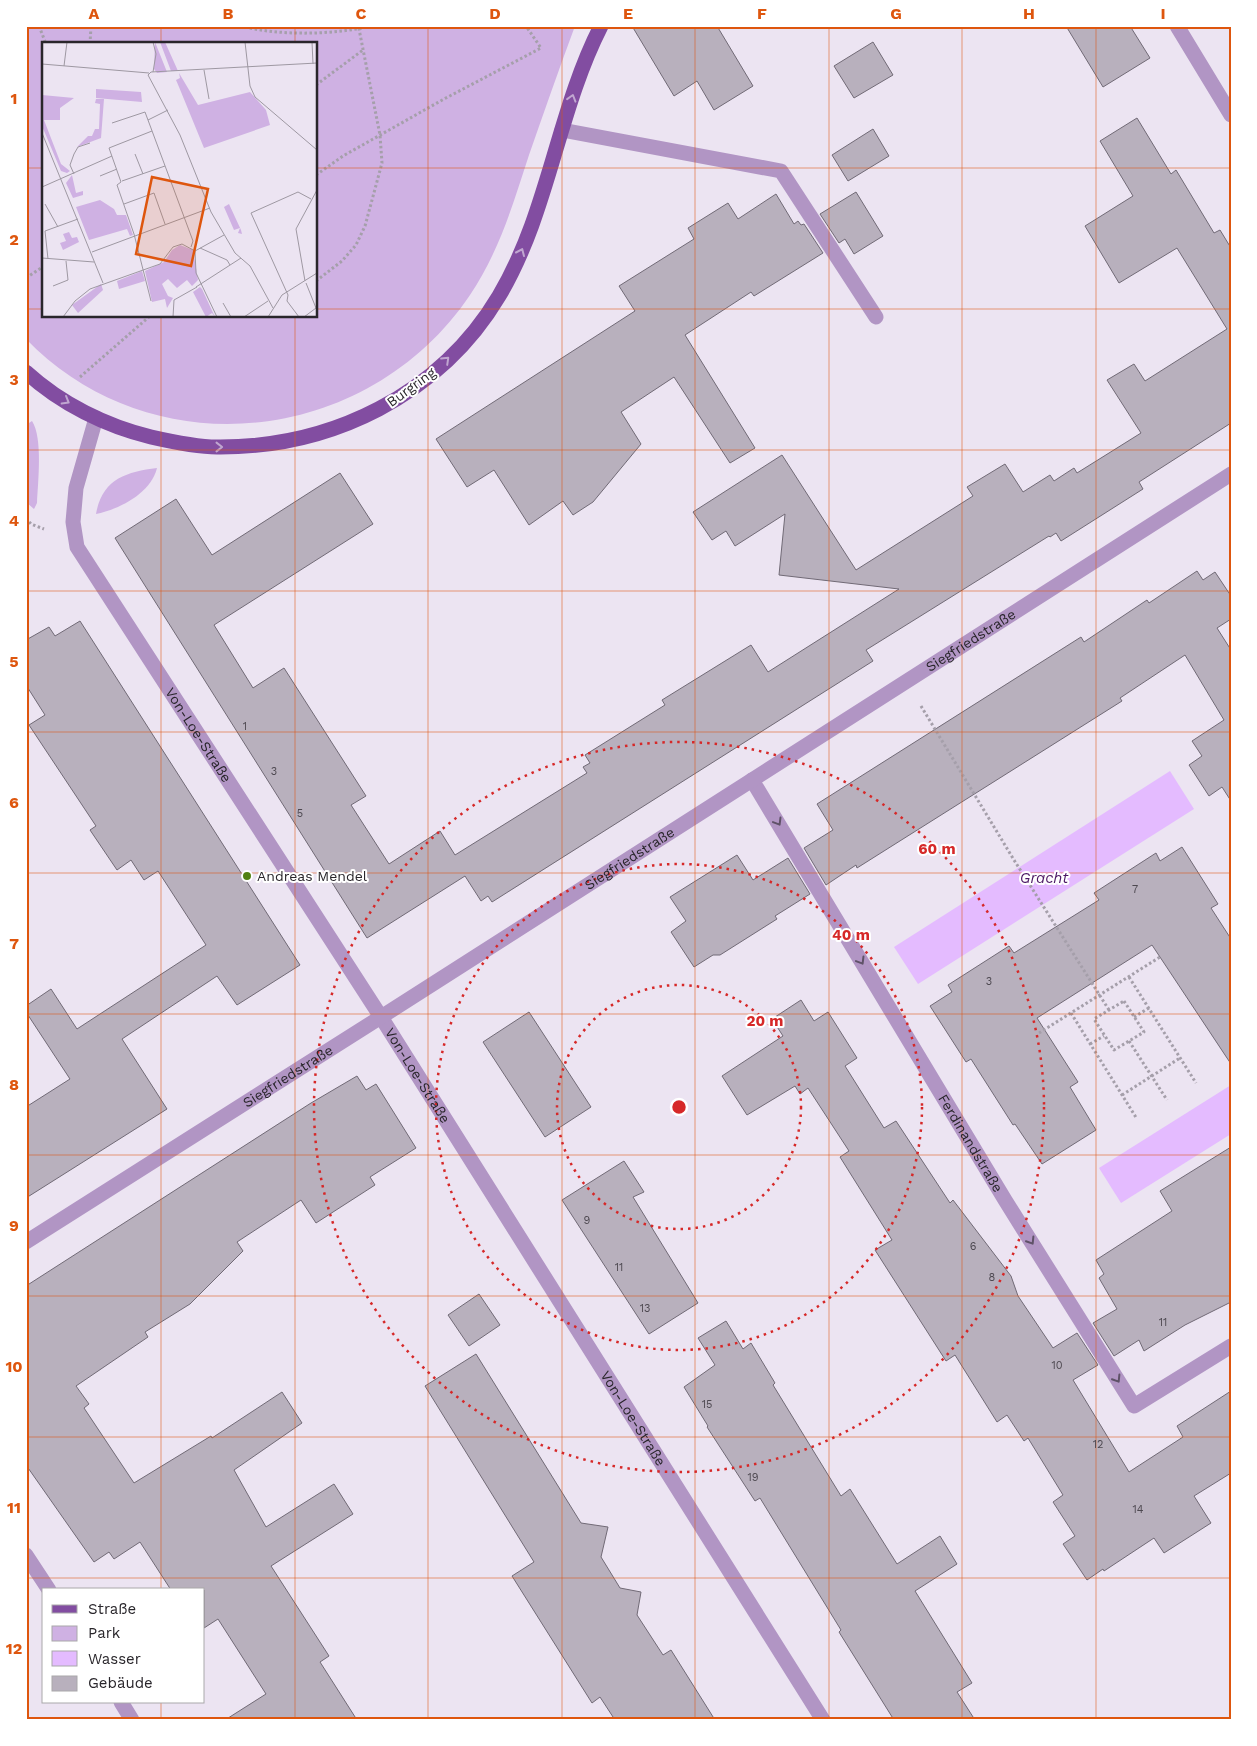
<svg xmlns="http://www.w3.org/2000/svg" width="1257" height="1746" font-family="'Work Sans',sans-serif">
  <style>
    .green { fill: #cfb1e3; fill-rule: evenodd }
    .water { fill: #e4bbff }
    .building { fill: #b8b0bd; stroke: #716a76 }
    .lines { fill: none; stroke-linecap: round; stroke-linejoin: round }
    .path { stroke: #a59faa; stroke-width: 3; stroke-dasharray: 2.5 2.5; stroke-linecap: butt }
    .minor { stroke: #b195c4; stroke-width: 15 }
    .major { stroke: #824da1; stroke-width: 15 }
    .oneway { stroke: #c0a6d0 }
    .oneway2 { stroke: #5f5268 }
    .grid { fill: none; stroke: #de560e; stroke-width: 1; stroke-opacity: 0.55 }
    .ring { fill: none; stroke: #d62828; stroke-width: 2.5; stroke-dasharray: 2.5 5 }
    .poi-dot { fill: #528213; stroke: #fff; stroke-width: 2 }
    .labels { text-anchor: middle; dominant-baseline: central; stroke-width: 4; stroke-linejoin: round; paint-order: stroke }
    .number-label { font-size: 11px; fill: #4d4850 }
    .street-label { font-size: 14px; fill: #29262b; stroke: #fff }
    .poi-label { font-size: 14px; fill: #29262b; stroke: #fff; text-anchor: start }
    .water-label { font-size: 15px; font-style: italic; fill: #4a1664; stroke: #fff }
    .inset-road { fill: none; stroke: #9e98a2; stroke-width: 1 }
    .view { fill: #de560e; fill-opacity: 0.15; stroke: #de560e; stroke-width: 2.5 }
    .inset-edge { fill: none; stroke: #29262b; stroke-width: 2.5 }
    .centre { fill: #d62828; stroke: #fff; stroke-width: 2.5 }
    .ring-label { font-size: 15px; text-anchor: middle; font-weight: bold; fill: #d62828; stroke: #fff; stroke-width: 4; stroke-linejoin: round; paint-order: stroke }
    .neatline { fill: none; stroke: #de560e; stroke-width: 2 }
    .grid-label { font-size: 16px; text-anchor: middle; font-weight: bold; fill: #de560e }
  </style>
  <rect width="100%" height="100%" fill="#ece4f2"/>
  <g class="green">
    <path d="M 26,26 L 575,26 C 559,69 544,112 529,155 C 513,204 499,252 470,295 C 369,445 153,470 26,339 ZM 44,44 L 316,44 L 316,316 L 44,316 Z"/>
    <path d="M 32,421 C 43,438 38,482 37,503 L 34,509 L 26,502 L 26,425 Z"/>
    <path d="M 157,468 C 151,493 120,509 96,514 C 102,479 126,472 157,468 Z"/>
  </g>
  <g class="water">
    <path d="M 1170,771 L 1194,809 L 918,984 L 894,947 Z"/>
    <path d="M 1231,1085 L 1231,1134 L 1121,1203 L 1099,1168 Z"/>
  </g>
  <g class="building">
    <path d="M 632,26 L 717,26 L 753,86 L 714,110 L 697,81 L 674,96 Z"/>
    <path d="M 1066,26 L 1130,26 L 1150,58 L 1103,87 Z"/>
    <path d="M 873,42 L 893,75 L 854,98 L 834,66 Z"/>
    <path d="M 1137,118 L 1171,174 L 1176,170 L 1214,233 L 1220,230 L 1231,248 L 1231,423 L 1139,482 L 1143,489 L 1061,541 L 1056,533 L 1050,537 L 1049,536 L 866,650 L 873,661 L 492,902 L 488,896 L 481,901 L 465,876 L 367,938 L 115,538 L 176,499 L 212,555 L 340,473 L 373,524 L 214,625 L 253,688 L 284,668 L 366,796 L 351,805 L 389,864 L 440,831 L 455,855 L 587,773 L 583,767 L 590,763 L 585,755 L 665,705 L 662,700 L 751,645 L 768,672 L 899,589 L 779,575 L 785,514 L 735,546 L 726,531 L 712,540 L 693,512 L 782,455 L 856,570 L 973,496 L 967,487 L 1005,464 L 1023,492 L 1050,475 L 1054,481 L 1074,468 L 1077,473 L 1141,433 L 1107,380 L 1134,364 L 1145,381 L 1227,329 L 1177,248 L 1119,283 L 1085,226 L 1133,196 L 1100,141 Z"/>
    <path d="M 873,129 L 889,156 L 848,181 L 832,155 Z"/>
    <path d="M 856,192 L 883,236 L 854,254 L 845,239 L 839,243 L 820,214 Z"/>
    <path d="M 776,194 L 794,224 L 798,221 L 801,225 L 804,224 L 823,253 L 754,296 L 751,292 L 685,335 L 755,448 L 730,463 L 674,377 L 621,412 L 641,444 L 593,502 L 573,515 L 563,501 L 529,525 L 494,470 L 467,487 L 436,439 L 635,311 L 619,286 L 694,239 L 688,228 L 728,203 L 738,219 Z"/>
    <path d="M 1197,571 L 1203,580 L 1215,572 L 1231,596 L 1231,619 L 1217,628 L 1231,650 L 1231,801 L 1222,787 L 1209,796 L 1189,765 L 1202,756 L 1192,741 L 1224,720 L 1185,655 L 1120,698 L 1122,701 L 857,868 L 856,865 L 826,885 L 804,848 L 833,830 L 817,804 L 1081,637 L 1084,642 L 1147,600 L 1149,603 Z"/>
    <path d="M 80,621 L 300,965 L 237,1005 L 217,976 L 122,1039 L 167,1109 L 26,1198 L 26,1107 L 70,1079 L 26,1012 L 26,1006 L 51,989 L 77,1029 L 206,945 L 158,871 L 144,880 L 131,860 L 117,870 L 90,830 L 96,826 L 29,725 L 45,715 L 26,685 L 26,640 L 49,627 L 55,636 Z"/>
    <path d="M 1182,847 L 1218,904 L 1211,908 L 1231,939 L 1231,1064 L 1152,945 L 1037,1018 L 1078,1082 L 1070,1087 L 1096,1130 L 1042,1164 L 1015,1124 L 1013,1125 L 971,1059 L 966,1062 L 930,1006 L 952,992 L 948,985 L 1009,946 L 1014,953 L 1099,900 L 1094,893 L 1156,853 L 1160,861 Z"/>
    <path d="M 737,855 L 753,880 L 788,858 L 810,894 L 775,916 L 777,919 L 720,955 L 713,955 L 694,967 L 671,932 L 686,921 L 670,897 Z"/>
    <path d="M 801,1000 L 814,1021 L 828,1012 L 857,1058 L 845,1066 L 884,1128 L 896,1121 L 950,1203 L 953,1200 L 1011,1276 L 1018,1296 L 1053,1348 L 1077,1333 L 1098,1365 L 1073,1380 L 1129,1472 L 1183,1437 L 1177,1426 L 1231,1391 L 1231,1473 L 1194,1496 L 1211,1523 L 1164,1553 L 1154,1538 L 1104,1571 L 1103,1569 L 1087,1580 L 1063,1544 L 1075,1536 L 1053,1502 L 1063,1495 L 1028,1438 L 1024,1441 L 1007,1415 L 997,1422 L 955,1355 L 946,1361 L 875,1250 L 892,1240 L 840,1157 L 849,1151 L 808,1088 L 800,1094 L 795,1086 L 747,1115 L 722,1076 L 783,1036 L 772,1019 Z"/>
    <path d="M 529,1012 L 591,1107 L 545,1137 L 483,1042 Z"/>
    <path d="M 357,1076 L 366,1090 L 376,1084 L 416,1148 L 370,1177 L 375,1185 L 316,1223 L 301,1200 L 237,1242 L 243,1251 L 190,1304 L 145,1332 L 148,1337 L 76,1386 L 89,1404 L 84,1408 L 134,1483 L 211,1436 L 212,1438 L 282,1392 L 302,1423 L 234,1470 L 266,1527 L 334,1484 L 353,1514 L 271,1566 L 329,1656 L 320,1662 L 357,1720 L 225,1720 L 266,1694 L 218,1619 L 204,1628 L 204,1590 L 171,1590 L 140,1542 L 114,1559 L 109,1552 L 94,1562 L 26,1465 L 26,1286 L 311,1103 Z"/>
    <path d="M 1231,1147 L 1231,1302 L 1185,1325 L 1144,1351 L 1139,1340 L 1114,1356 L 1093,1323 L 1117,1309 L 1099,1278 L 1104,1274 L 1096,1260 L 1172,1211 L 1160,1191 Z"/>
    <path d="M 624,1161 L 644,1192 L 633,1197 L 698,1303 L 649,1334 L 562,1200 Z"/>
    <path d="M 479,1294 L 500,1325 L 469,1346 L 448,1315 Z"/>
    <path d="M 726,1321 L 743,1349 L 751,1343 L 775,1383 L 773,1385 L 841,1496 L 850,1489 L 897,1564 L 940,1536 L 957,1564 L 915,1591 L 972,1683 L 957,1692 L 975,1720 L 894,1720 L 839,1632 L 841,1630 L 760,1498 L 755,1501 L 707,1427 L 708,1426 L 684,1387 L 715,1365 L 698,1338 Z"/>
    <path d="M 476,1354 L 581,1523 L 608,1527 L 601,1557 L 620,1588 L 641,1592 L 637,1615 L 663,1655 L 671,1650 L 715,1720 L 615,1720 L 600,1697 L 592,1703 L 512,1576 L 534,1562 L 425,1386 Z"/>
  </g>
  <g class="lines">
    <g class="path">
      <path d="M 39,26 L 46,44"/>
      <path d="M 240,26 C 281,36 331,35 372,26"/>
      <path d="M 90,44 L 91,26"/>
      <path d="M 316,85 L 363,50"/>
      <path d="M 316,175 L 343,156 L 444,99 L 541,48 L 526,26"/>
      <path d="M 26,278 L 44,266"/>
      <path d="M 316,281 L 342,261 L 356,245 L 365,226 L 382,163 L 380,135 L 359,29"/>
      <path d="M 80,377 L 150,316"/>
      <path d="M 26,518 L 31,524 L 44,529"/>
      <path d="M 921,706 L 1014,860 L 1109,1010"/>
      <path d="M 1129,977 L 1196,1083"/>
      <path d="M 1124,1001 L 1144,1032 L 1114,1050 L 1094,1019 Z"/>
      <path d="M 1071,1013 L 1137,1119"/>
      <path d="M 1134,1017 L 1149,1008"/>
      <path d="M 1039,1033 L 1160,957"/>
      <path d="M 1129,1041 L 1167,1100"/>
      <path d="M 1090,1044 L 1104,1036"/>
      <path d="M 1122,1095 L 1180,1058"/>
    </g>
    <g class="minor">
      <path d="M 1177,26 L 1231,115"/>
      <path d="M 562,130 L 781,171 L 876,317"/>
      <path id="s1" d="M 96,418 L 76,488 L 73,522 L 77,547 L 381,1017 L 823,1720"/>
      <path id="s2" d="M 752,780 L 1005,1200 L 1134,1406 L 1231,1346"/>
      <path id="s3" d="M 26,1242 L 381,1017 L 1231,474"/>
      <path d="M 26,1555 L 49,1590"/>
      <path d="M 121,1702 L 132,1720"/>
    </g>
    <path class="major" d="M 26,372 C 61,404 106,426 151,437 C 173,442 196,447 217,447 C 331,448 440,395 499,296 C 549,212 557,112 601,26"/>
  </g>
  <defs><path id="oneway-chevron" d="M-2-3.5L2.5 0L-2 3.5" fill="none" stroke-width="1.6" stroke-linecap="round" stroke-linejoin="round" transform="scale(1.25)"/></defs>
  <g class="oneway">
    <use href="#oneway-chevron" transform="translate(572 98) rotate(-73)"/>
    <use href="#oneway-chevron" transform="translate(521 252) rotate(-66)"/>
    <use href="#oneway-chevron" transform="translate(446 360) rotate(-44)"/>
    <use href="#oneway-chevron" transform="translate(66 401) rotate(30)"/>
    <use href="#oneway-chevron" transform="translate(219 447)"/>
  </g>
  <g class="oneway2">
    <use href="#oneway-chevron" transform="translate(778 822) rotate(59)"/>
    <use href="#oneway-chevron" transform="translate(861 961) rotate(59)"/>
    <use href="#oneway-chevron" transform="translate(1031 1241) rotate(58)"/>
    <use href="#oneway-chevron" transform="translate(1117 1379) rotate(58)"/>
  </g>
  <path class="grid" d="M 161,26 L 161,44M 295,26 L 295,44M 428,26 L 428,1720M 562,26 L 562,1720M 695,26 L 695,1720M 829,26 L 829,1720M 962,26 L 962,1720M 1096,26 L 1096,1720M 26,168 L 44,168M 316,168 L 1231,168M 26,309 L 44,309M 316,309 L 1231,309M 161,316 L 161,1590M 295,316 L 295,1720M 26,450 L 1231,450M 26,591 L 1231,591M 26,732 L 1231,732M 26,873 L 1231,873M 26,1014 L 1231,1014M 26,1155 L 1231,1155M 26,1296 L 1231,1296M 26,1437 L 1231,1437M 26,1578 L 1231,1578M 161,1702 L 161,1720"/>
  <g class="ring">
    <circle cx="679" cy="1107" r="122"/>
    <circle cx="679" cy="1107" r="243"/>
    <circle cx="679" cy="1107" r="365"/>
  </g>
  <circle class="poi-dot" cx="247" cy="876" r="5"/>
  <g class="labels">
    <g class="number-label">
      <text x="245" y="726">1</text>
      <text x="274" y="771">3</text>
      <text x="300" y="813">5</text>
      <text x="1135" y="889">7</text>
      <text x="989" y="981">3</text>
      <text x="587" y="1220">9</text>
      <text x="973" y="1246">6</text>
      <text x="619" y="1267">11</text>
      <text x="992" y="1277">8</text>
      <text x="645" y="1308">13</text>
      <text x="1163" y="1322">11</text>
      <text x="1057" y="1365">10</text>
      <text x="707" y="1404">15</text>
      <text x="1098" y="1444">12</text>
      <text x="753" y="1477">19</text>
      <text x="1138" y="1509">14</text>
    </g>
    <g class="street-label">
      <text transform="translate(411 387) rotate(-36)">Burgring</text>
      <text stroke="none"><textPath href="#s3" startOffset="1120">Siegfriedstraße</textPath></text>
      <text stroke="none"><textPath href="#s1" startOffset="356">Von-Loe-Straße</textPath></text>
      <text stroke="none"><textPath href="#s3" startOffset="715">Siegfriedstraße</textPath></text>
      <text stroke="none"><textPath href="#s3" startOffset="310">Siegfriedstraße</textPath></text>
      <text stroke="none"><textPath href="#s1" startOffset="761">Von-Loe-Straße</textPath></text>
      <text stroke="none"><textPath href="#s2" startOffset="424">Ferdinandstraße</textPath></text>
      <text stroke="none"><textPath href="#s1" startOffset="1166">Von-Loe-Straße</textPath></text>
    </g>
    <g class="poi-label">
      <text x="257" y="876">Andreas Mendel</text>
    </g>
    <g class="water-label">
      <text x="1044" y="878">Gracht</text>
    </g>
  </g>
  <g transform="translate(42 42)">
    <rect width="275" height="275" fill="#ece4f2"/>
    <path d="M 113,0 L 125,30 L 115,31 L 112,27 ZM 118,0 L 123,0 L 136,29 L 129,29 ZM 137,31 L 156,63 L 208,50 L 224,68 L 228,83 L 162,106 L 137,45 L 134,38 L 138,36 ZM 54,47 L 99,50 L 100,60 L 54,56 ZM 0,53 L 32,56 L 18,66 L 18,78 L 2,78 L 19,122 L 28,129 L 25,131 L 19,129 L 0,84 ZM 54,57 L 62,57 L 59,96 L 35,105 L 46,94 L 50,94 L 53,87 L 57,87 L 58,62 L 53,61 ZM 30,133 L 34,151 L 41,149 L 41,153 L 31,156 L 24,141 ZM 58,158 L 72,167 L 75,173 L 84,173 L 91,193 L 88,194 L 85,187 L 47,198 L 34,165 ZM 187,162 L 199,188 L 200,192 L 196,191 L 198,186 L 192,188 L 182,165 ZM 27,190 L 30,196 L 35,195 L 37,200 L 21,208 L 18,201 L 24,199 L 21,192 ZM 138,203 L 151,208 L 156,238 L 150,244 L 145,238 L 135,246 L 126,237 L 120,242 L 126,254 L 131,256 L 125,266 L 123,257 L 110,260 L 103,229 L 122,220 L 130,208 ZM 100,229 L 103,239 L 77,247 L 75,239 ZM 59,242 L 61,248 L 36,271 L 30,263 ZM 158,245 L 160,247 L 173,275 L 170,271 L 164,275 L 151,250 Z" fill="#cfb1e3"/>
    <path class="inset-road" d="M 203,0 L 208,44 L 213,55 L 275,108M 270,0 L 271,22M 0,22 L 107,31M 22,24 L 25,0M 162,28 L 167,57M 111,30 L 114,12 L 111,0M 106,78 L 126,68M 70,81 L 103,70 L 151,199 L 149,205M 0,91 L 61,241M 93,112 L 101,132M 32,132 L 28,123 L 32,112 L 36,105 L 48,101M 58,134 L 75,127M 80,139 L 123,124M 0,145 L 70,114M 3,162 L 16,185M 82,162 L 112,151 L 123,182M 158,206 L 185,218 L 188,223M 153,209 L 182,193M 50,210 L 168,166M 0,216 L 52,220M 6,217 L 3,189 L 36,177M 263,239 L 254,187 L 275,148M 11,244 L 26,238 L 24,219M 154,245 L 199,216M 109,259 L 92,192 L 75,143 L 79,140 L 67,106 L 110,89M 181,261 L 189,275M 231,266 L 208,224 L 193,211 L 169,170 L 138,93 L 106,33 L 109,30 L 275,21M 21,275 L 33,259 L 48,247 L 118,222 L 131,205 L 140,202 L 153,209 L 154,231 L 175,275M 131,275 L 132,258 L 155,245M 202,275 L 226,259M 226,275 L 240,253 L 275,231M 257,275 L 245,259 L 246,253 L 209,171 L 256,150 L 269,157M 262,275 L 274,266 L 264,241"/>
    <path class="view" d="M 110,135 L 166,147 L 149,224 L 94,212 Z"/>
    <rect width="275" height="275" class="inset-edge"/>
  </g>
  <circle cx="679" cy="1107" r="8" class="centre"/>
  <g class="ring-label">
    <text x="937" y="854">60 m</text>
    <text x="851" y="940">40 m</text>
    <text x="765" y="1026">20 m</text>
  </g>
  <rect width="1257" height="1746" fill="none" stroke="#ffffff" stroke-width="55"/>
  <rect x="42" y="1588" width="162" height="115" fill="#ffffff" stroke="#a9a8aa"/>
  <rect x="52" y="1605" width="25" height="8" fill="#824da1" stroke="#a9a8aa"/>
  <text x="88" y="1614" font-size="15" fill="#29262b">Straße</text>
  <rect x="52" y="1626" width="25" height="15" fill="#cfb1e3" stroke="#a9a8aa"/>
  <text x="88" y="1638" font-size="15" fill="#29262b">Park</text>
  <rect x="52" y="1651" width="25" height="15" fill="#e4bbff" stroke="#a9a8aa"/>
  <text x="88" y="1664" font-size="15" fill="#29262b">Wasser</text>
  <rect x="52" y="1676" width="25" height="15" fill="#b8b0bd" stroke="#a9a8aa"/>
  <text x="88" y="1688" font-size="15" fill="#29262b">Gebäude</text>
  <rect x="28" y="28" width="1202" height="1690" class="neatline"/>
  <g class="grid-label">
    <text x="94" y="19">A</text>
    <text x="228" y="19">B</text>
    <text x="361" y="19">C</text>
    <text x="495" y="19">D</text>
    <text x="628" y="19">E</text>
    <text x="762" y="19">F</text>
    <text x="896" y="19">G</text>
    <text x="1029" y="19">H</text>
    <text x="1163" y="19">I</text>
    <text x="14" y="104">1</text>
    <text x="14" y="245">2</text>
    <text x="14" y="385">3</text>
    <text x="14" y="526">4</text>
    <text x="14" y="667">5</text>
    <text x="14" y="808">6</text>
    <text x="14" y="949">7</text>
    <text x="14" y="1090">8</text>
    <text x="14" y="1231">9</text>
    <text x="14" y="1372">10</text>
    <text x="14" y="1513">11</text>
    <text x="14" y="1654">12</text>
  </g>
</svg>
